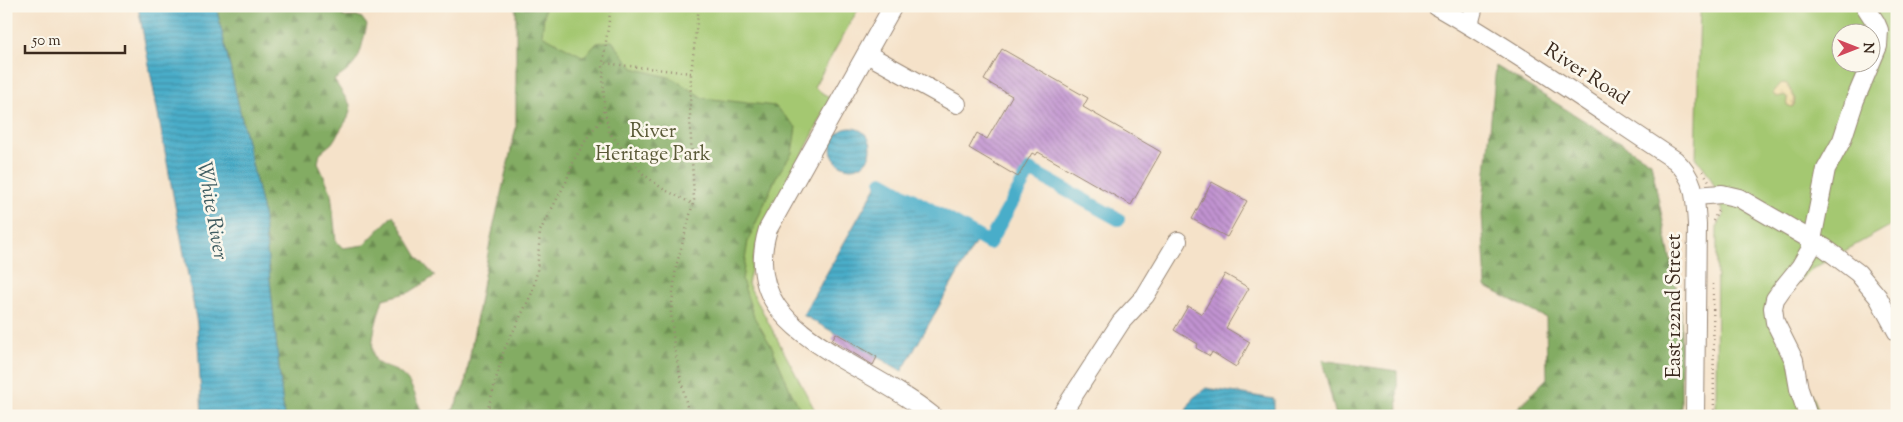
<svg xmlns="http://www.w3.org/2000/svg" width="1903" height="422" font-family="'Sorts Mill Goudy',serif">
  <style>
    .green { fill: #a4c871; stroke: #707948; fill-rule: evenodd }
    .forest { fill: url(#forest-firs); stroke: #5f6b40 }
    .sand { fill: url(#sand-dots); stroke: #94825e }
    .water { fill: url(#water-rules); stroke: #426c74 }
    .lines { fill: none; stroke-linecap: round; stroke-linejoin: round }
    .canal { stroke: #4aadc9; stroke-width: 14 }
    .building { fill: url(#building-back-hatch) }
    .minor-casing { stroke: #988674; stroke-width: 20 }
    .path { stroke: #988674; stroke-width: 2.5; stroke-dasharray: 1 4; stroke-linecap: butt }
    .minor { stroke: #fff; stroke-width: 18 }
    .labels { text-anchor: middle; dominant-baseline: central; stroke-width: 5; stroke-linejoin: round; paint-order: stroke }
    .street-label { font-size: 20px; fill: #3b2a1e; stroke: #fbf7ec }
    .park-label { font-size: 20px; fill: #5a5937; stroke: #fbf7ec }
    .water-label { font-size: 21px; font-style: italic; fill: #415e62; stroke: #fbf7ec }
  </style>
  <defs>
    <pattern id="forest-firs" width="22" height="20" patternUnits="userSpaceOnUse" patternTransform="scale(1.25)"><rect width="22" height="20" fill="#83ac63"/><path d="M5 1l3.5 6h-7zM16 11l3.5 6h-7z" fill="#6c8c51"/></pattern>
    <pattern id="sand-dots" width="8" height="8" patternUnits="userSpaceOnUse" patternTransform="scale(1.25)"><rect width="8" height="8" fill="#eeda9e"/><path d="M2 2h.1M6 6h.1" fill="none" stroke="#cdbb88" stroke-width="1.8" stroke-linecap="round"/></pattern>
    <pattern id="water-rules" width="6" height="5" patternUnits="userSpaceOnUse" patternTransform="scale(1.25)"><rect width="6" height="5" fill="#4aadc9"/><path d="M0 2.5h6" fill="none" stroke="#3f8da3"/></pattern>
    <pattern id="building-back-hatch" width="6" height="6" patternUnits="userSpaceOnUse" patternTransform="scale(1.25)"><rect width="6" height="6" fill="#c193d1"/><path d="M-1 5l2 2M0 0l6 6M5-1l2 2" fill="none" stroke="#9e78a9"/></pattern>
  </defs>
  <rect width="100%" height="100%" fill="#fbf7ec"/>
  <filter id="ink" filterUnits="userSpaceOnUse"><feTurbulence type="fractalNoise" baseFrequency=".02" numOctaves="2"/><feDisplacementMap in="SourceGraphic" scale="10" xChannelSelector="R" yChannelSelector="G"/><feConvolveMatrix kernelMatrix="1 2 1 2 8 2 1 2 1" color-interpolation-filters="sRGB"/></filter>
  <filter id="wash" filterUnits="userSpaceOnUse"><feTurbulence type="fractalNoise" baseFrequency=".0096" numOctaves="4" result="noise"/><feDisplacementMap in="SourceGraphic" scale="20" xChannelSelector="R" yChannelSelector="G"/><feGaussianBlur stdDeviation="1.12" result="paint"/><feColorMatrix in="noise" values="0 0 0 0 0 0 0 0 0 0 0 0 0 0 0 0 0 1.4 0 .05"/><feComposite in="paint" operator="in"/></filter>
  <g filter="url(#wash)">
    <rect width="100%" height="100%" fill="#f5e2c9"/>
    <g class="green">
      <path d="M 539,6 L 860,6 L 814,87 L 831,99 L 756,246 L 748,284 L 818,416 L 443,416 L 453,410 L 465,385 L 483,280 L 516,128 Z"/>
      <path d="M 1700,6 L 1897,6 L 1897,222 L 1812,269 L 1782,299 L 1779,315 L 1821,416 L 1716,416 L 1717,227 L 1724,215 C 1717,194 1713,174 1696,159 ZM 1840,32 L 1870,32 L 1870,62 L 1840,62 Z"/>
    </g>
    <g class="forest">
      <path d="M 216,6 L 352,6 L 344,8 L 343,17 L 361,17 L 367,25 C 359,55 362,63 334,80 L 351,106 L 348,118 L 332,143 L 320,153 L 318,163 L 331,192 L 336,241 L 343,248 L 364,245 L 393,215 L 419,259 L 435,276 L 410,292 L 383,299 C 379,313 365,352 378,363 C 385,368 396,369 402,375 C 415,385 416,403 424,416 L 284,416 L 263,212 Z"/>
      <path d="M 516,6 L 545,6 L 542,35 L 584,57 L 597,43 L 612,41 L 633,68 L 672,78 L 703,98 L 775,106 L 796,127 L 792,153 L 776,177 L 748,241 L 742,280 L 754,317 L 772,347 L 791,392 L 804,416 L 443,416 L 453,410 L 465,385 L 490,242 L 516,128 Z"/>
      <path d="M 1496,66 L 1651,162 L 1681,312 L 1681,416 L 1510,416 L 1547,378 L 1546,318 L 1486,287 L 1482,214 Z"/>
      <path d="M 1322,360 L 1397,371 L 1398,416 L 1336,416 Z"/>
    </g>
    <path class="sand" d="M 1782,83 L 1787,84 L 1795,99 L 1794,105 L 1792,107 L 1787,105 L 1787,98 L 1785,95 L 1777,97 L 1773,94 L 1774,90 Z"/>
    <g class="water">
      <path d="M 138,6 L 216,6 L 263,212 L 284,416 L 202,416 L 197,324 Z"/>
      <circle cx="851" cy="148" r="20"/>
      <path d="M 878,183 L 977,240 L 902,371 L 803,315 Z"/>
      <path d="M 1206,388 L 1274,399 L 1274,416 L 1183,416 L 1193,398 Z"/>
    </g>
    <g class="lines">
      <path class="canal" d="M 882,182 L 989,243 L 1030,170 L 1118,219"/>
    </g>
    <g id="blocks">
      <g class="building">
        <path d="M 1002,49 L 1088,98 L 1083,107 L 1161,152 L 1131,205 L 1038,152 L 1036,155 L 1032,153 L 1018,177 L 969,148 L 977,133 L 987,139 L 1012,96 L 984,80 Z"/>
        <path d="M 1212,182 L 1247,201 L 1227,237 L 1192,219 Z"/>
        <path d="M 1225,274 L 1249,288 L 1226,328 L 1250,342 L 1236,367 L 1212,352 L 1210,356 L 1196,348 L 1198,344 L 1174,330 L 1188,306 L 1202,314 Z"/>
        <path d="M 836,333 L 877,357 L 873,365 L 832,340 Z"/>
      </g>
    </g>
  </g>
  <g filter="url(#ink)">
    <use href="#blocks" fill-opacity="0" stroke="#988674" stroke-width="1"/>
    <g class="lines">
      <defs>
        <g id="minor">
          <path d="M 893,6 L 768,229 C 748,295 788,326 838,357 C 870,376 904,393 933,416"/>
          <path d="M 1436,6 C 1518,53 1596,108 1675,160 C 1696,180 1695,197 1697,224 L 1695,416"/>
          <path d="M 1469,25 L 1474,6"/>
          <path d="M 867,54 L 957,104"/>
          <path d="M 1695,196 L 1722,194 L 1739,198 L 1825,248 L 1858,273 L 1878,297 L 1897,332"/>
          <path d="M 1060,416 L 1121,322 L 1145,296 L 1178,241"/>
          <path d="M 1808,416 L 1799,389 L 1794,360 L 1775,322 L 1773,308 L 1775,299 L 1782,289 L 1800,267 L 1810,250 L 1826,169 L 1842,140 L 1855,100 L 1878,46 L 1879,30 L 1876,23 L 1865,6"/>
        </g>
      </defs>
      <use href="#minor" class="minor-casing"/>
      <g class="path">
        <path d="M 611,6 L 603,63 L 691,73 L 699,6"/>
        <path d="M 605,111 L 609,132 L 642,173 L 663,189 L 693,204"/>
        <path d="M 1703,171 L 1709,181"/>
        <path d="M 1713,221 L 1718,211 L 1717,208"/>
        <path d="M 1713,284 L 1714,416"/>
        <path d="M 486,416 L 504,350 L 532,293 L 537,272 L 540,231 L 566,182 L 574,160 L 590,133 L 600,122 L 604,109 L 603,63"/>
        <path d="M 689,416 L 674,347 L 671,312 L 676,267 L 694,200 L 690,119 L 691,73"/>
      </g>
      <use href="#minor" class="minor"/>
    </g>
  </g>
  <g class="labels">
    <g class="street-label">
      <text transform="translate(1586 75) rotate(33)">River Road</text>
      <text transform="translate(1675 306) rotate(-90)">East 122nd Street</text>
    </g>
    <g class="park-label">
      <text x="653" y="132">River<tspan x="653" dy="23">Heritage Park</tspan></text>
    </g>
    <g class="water-label">
      <text transform="translate(211 211) rotate(80)">White River</text>
    </g>
  </g>
  <rect width="1903" height="422" fill="none" stroke="#fbf7ec" stroke-width="25"/>
  <g transform="translate(1856 48) rotate(90)"><circle r="24" fill="#fbf7ec" stroke="#aea59a"/>
  <path d="M0-4L9 19L0 12L-9 19Z" fill="#d1495b"/>
  <text y="-8" font-size="14" font-weight="bold" text-anchor="middle" fill="#3b2a1e">N</text>
  </g>
  <path d="M25 45v8h100v-8" fill="none" stroke="#3b2a1e" stroke-width="2.5"/>
  <text x="32" y="45" font-size="15" fill="#3b2a1e" stroke="#fbf7ec" stroke-width="4" paint-order="stroke">50 m</text>
</svg>
